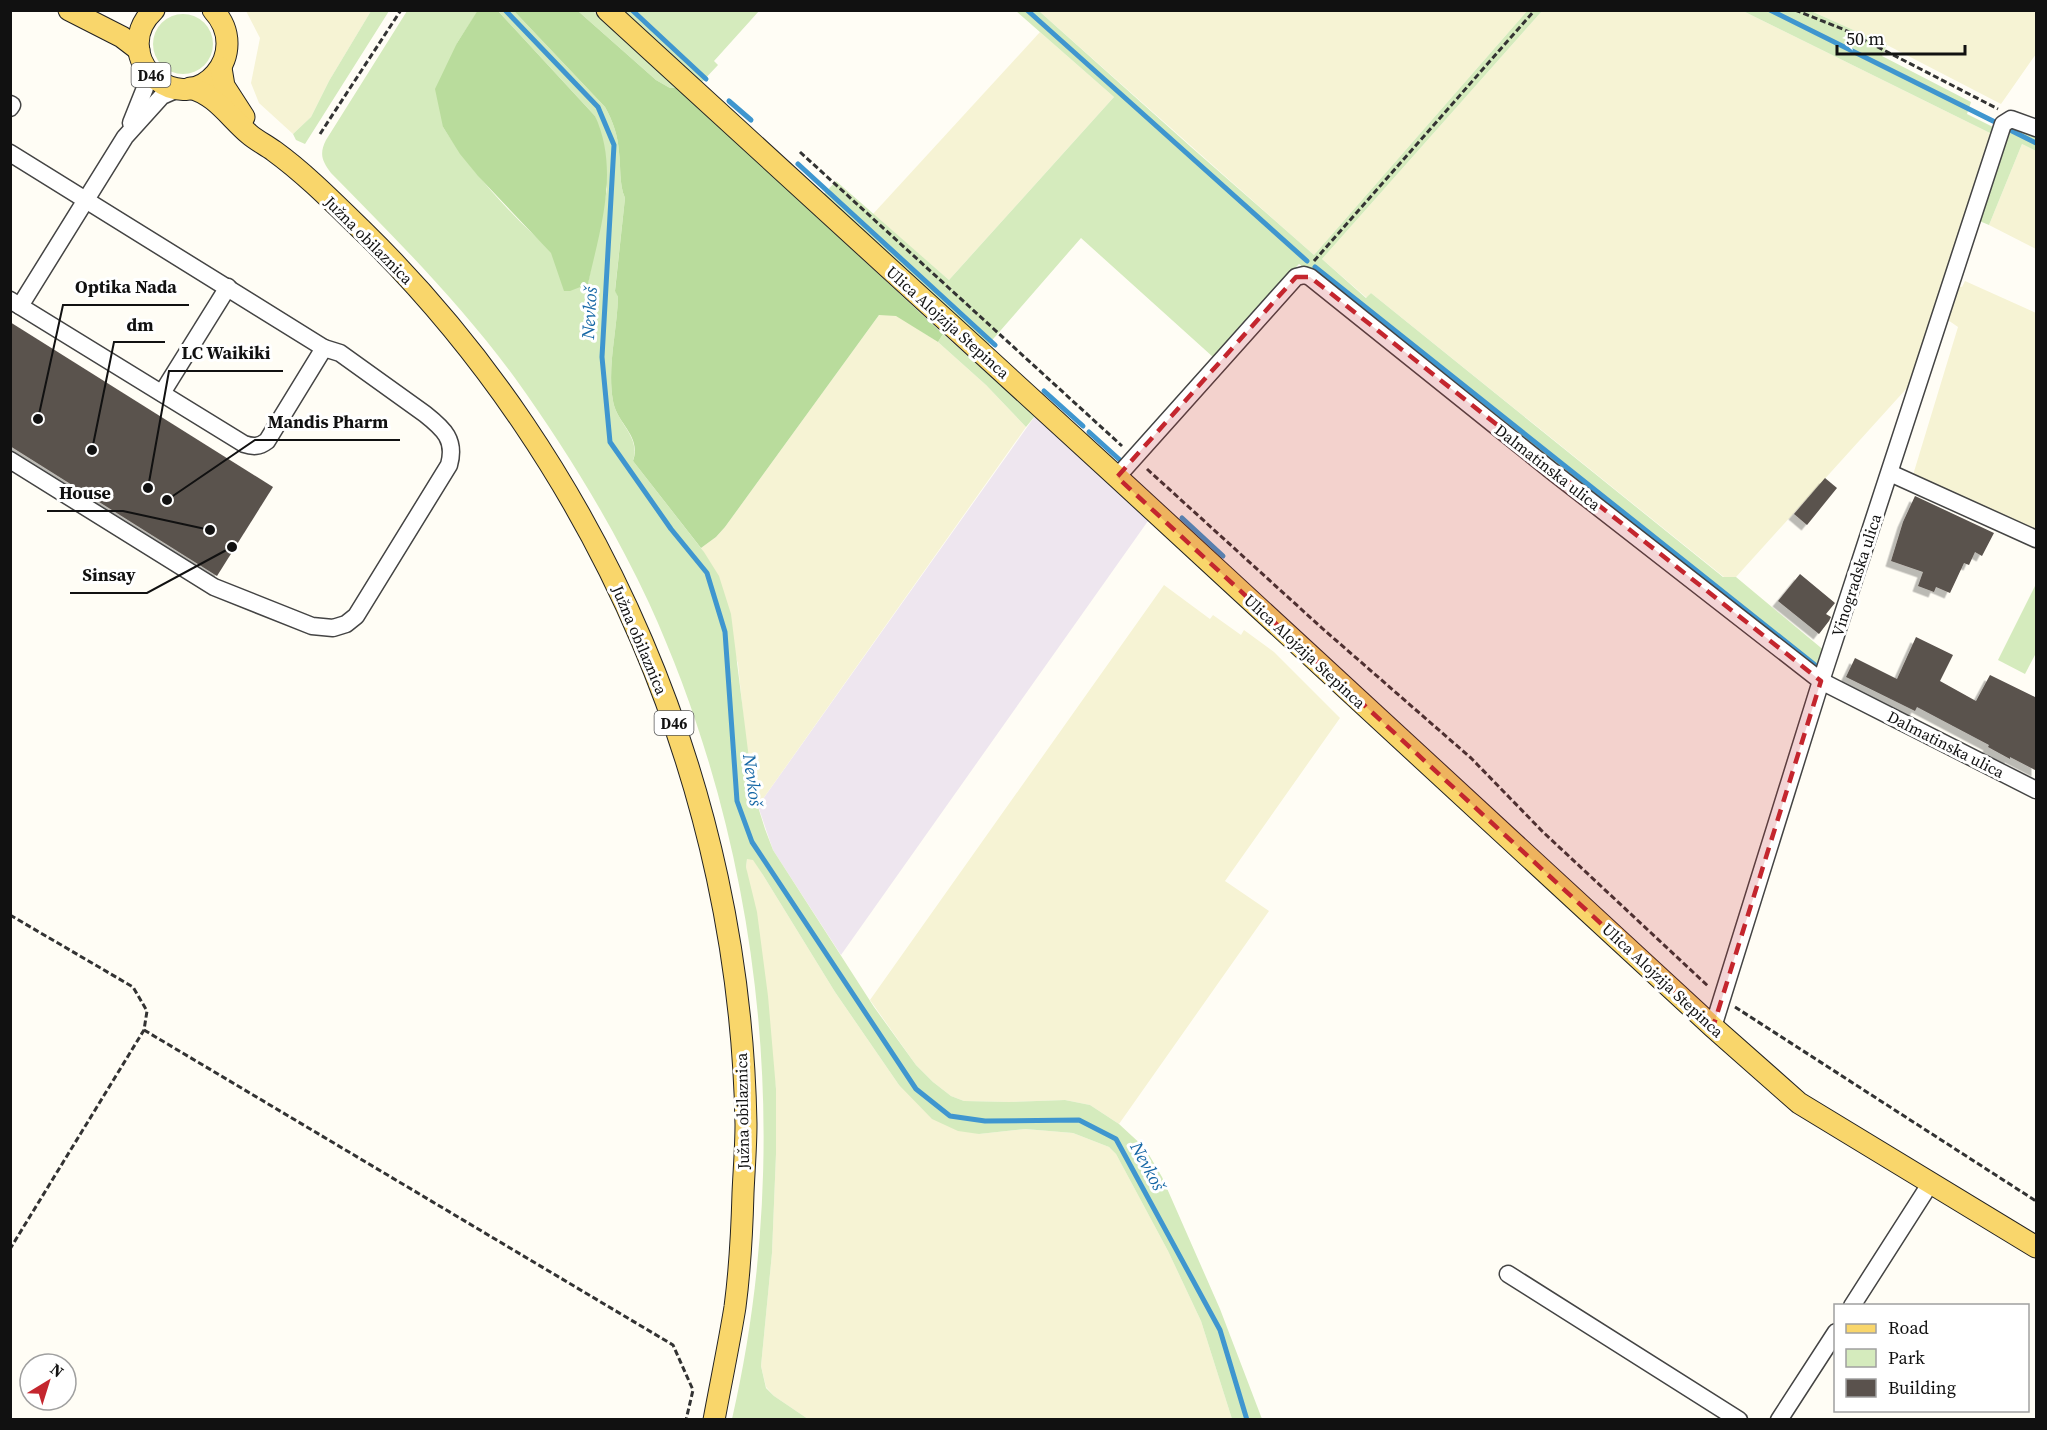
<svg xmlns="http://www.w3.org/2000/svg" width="2047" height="1430" font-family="'Source Serif 4',serif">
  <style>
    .industrial { fill: #eee6ef }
    .farmland { fill: #f6f3d4 }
    .green { fill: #d5ebbd }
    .forest { fill: #b9dc9c }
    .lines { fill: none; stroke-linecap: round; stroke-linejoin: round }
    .stream { stroke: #3f96cf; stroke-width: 5 }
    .building { fill: #5a524d; filter: url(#shadow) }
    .minor-casing { stroke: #444; stroke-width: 19 }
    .major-casing { stroke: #222; stroke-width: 23 }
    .path { stroke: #333; stroke-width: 3; stroke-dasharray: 6 3; stroke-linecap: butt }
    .minor { stroke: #fff; stroke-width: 16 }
    .major { stroke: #f9d66b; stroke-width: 21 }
    .marked { fill: #c4262e; fill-opacity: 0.2; stroke: #c4262e; stroke-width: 4.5; stroke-dasharray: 12 8; stroke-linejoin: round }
    .labels { text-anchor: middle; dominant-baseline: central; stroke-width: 6; stroke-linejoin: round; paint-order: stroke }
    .shield { fill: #fff; stroke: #585858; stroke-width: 1.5 }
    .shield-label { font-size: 15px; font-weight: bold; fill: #111 }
    .street-label { font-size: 16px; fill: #111; stroke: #fff }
    .water-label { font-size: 18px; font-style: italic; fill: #1768a6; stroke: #fff }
    .leader { fill: none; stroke: #111; stroke-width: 2 }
    .callout-dot { fill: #111; stroke: #fff; stroke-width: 2 }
    .callout-label { font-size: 18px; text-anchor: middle; font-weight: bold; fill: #111; stroke: #fff; stroke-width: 6; stroke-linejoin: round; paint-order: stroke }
  </style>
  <defs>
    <filter id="shadow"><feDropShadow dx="-5.5" dy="5.5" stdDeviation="0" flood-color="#0004"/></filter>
  </defs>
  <rect width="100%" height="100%" fill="#fffdf5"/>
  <path class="industrial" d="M 1035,416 L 1148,521 L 841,955 L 773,850 L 758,806 Z"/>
  <g class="farmland">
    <path d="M 246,11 L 371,11 L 329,81 L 311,117 L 293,134 L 259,103 L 251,83 L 260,38 Z"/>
    <path d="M 1039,11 L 1527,11 L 1314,255 Z"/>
    <path d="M 1542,11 L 1743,11 L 1992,134 L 1912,388 L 1907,388 L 1736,577 L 1724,577 L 1371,293 L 1367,298 L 1322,259 Z"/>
    <path d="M 1811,11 L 2036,11 L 2036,54 L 2001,104 L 1887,45 Z"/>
    <path d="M 1040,32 L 1114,97 L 949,280 L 873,214 Z"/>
    <path d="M 2022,144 L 2036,151 L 2036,249 L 1989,225 Z"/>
    <path d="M 1965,281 L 2036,313 L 2036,535 L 1913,475 L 1958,327 L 1945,318 L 1956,285 L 1962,287 Z"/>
    <path d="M 879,315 L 896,315 L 938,342 L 986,385 L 1026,427 L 758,806 L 753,791 L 746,743 L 738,664 L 704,553 L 701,548 L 716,537 L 725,527 Z"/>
    <path d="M 1164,585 L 1210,619 L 1213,615 L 1241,635 L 1244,630 L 1274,652 L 1340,718 L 1225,881 L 1269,911 L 1119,1124 L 1090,1105 L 1065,1100 L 1009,1102 L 964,1101 L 951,1096 L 933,1082 L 916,1065 L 870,1000 Z"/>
    <path d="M 747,859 L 753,859 L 763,875 L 835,992 L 899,1085 L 979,1134 L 1025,1129 L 1073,1133 L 1109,1147 L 1116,1154 L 1168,1251 L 1201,1321 L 1232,1419 L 808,1419 L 774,1396 L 766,1387 L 761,1366 L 772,1253 L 776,1154 L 776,1089 L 746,867 Z"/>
  </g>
  <g class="green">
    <path d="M 371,11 L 389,11 L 305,144 L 296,140 L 293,134 L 311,117 L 329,81 Z"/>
    <path d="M 407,11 L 478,11 L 457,43 L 443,127 C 481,187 534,238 588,283 L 607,189 L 595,116 L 498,11 L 514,11 L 605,107 C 613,121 618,136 619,152 C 621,168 619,184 625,198 L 615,290 L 618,297 C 617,332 607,367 613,401 C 617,424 641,436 633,461 L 704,552 L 719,576 L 731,614 L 753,791 L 765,829 L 773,850 L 874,1007 L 916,1065 L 933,1082 L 951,1096 L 964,1101 L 1009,1102 L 1065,1100 L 1090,1105 L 1119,1124 L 1145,1148 L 1162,1177 L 1220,1309 L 1262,1419 L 1232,1419 L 1201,1321 L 1168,1251 L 1116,1154 L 1109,1147 L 1073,1133 L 1025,1129 L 979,1134 L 958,1131 L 932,1119 L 899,1085 L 835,992 L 763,875 L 753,860 L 747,859 L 746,867 L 757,912 L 768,996 L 776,1089 L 776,1154 L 772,1253 L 761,1366 L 766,1388 L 774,1396 L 808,1419 L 732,1419 C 794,1149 764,855 649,603 C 612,524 566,449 515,378 C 460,303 396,239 331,173 C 322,161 319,154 326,140 Z"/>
    <path d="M 578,11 L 593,11 L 678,88 L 670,88 L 656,80 Z"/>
    <path d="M 618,11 L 759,11 L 714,61 L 718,65 L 701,83 Z"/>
    <path d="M 1016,11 L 1039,11 L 1191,147 L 1314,255 L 1527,11 L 1542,11 L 1322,259 L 1366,298 L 1371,293 L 1723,577 L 1736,577 L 1826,652 L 1819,669 L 1602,500 L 1372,315 L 1368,319 L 1299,264 L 1213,357 L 1081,238 L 987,346 L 821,197 L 836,181 L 949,280 L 1114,97 Z"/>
    <path d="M 1743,11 L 1811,11 L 1887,45 L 1882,56 L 1971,102 L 1967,114 L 1995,128 L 1992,134 Z"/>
    <circle cx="183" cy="44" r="30"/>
    <path d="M 2016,129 L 2036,134 L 2036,151 L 2022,144 L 1989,225 L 1977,220 L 2004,134 Z"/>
    <path d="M 943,334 L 1035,416 L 1026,427 L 986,385 L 938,342 Z"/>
    <path d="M 2036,584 L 2036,653 L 2025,674 L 1998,660 Z"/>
  </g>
  <g class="forest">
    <path d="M 478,10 L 498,11 L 595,116 C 620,170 600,229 588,284 L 570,291 L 564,291 L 551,253 L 478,176 L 460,154 L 443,127 L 435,89 L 457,43 Z"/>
    <path d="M 514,11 L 578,11 L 656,80 L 670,88 L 678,88 L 943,334 L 938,342 L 896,316 L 879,315 L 725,527 L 716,537 L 701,548 L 633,461 C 642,436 617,424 613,401 C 607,367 617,332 618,297 L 615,291 L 625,198 C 619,184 621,168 619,152 C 618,136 613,121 605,107 Z"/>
  </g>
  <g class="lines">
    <g class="stream">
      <path d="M 505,10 L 598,107 L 614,145 L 602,357 L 610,442 L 671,529 L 707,573 L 725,632 L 737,801 L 752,842 L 916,1089 L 950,1116 L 985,1121 L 1079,1120 L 1116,1139 L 1220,1330 L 1247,1420"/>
      <path d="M 632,10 L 706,79"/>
      <path d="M 1027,10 L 1307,261"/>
      <path d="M 1770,10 L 1995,122"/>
      <path d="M 729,101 L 751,120"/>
      <path d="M 2012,131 L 2036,143"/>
      <path d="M 798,164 L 995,345"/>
      <path d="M 1315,267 L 1815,665"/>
      <path d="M 1044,391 L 1083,426"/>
      <path d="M 1089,432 L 1121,461"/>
      <path d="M 1182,518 L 1223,556"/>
    </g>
  </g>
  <g class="building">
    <path d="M 10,322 L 273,487 L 217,576 L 10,446 Z"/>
    <path d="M 1825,478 L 1837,488 L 1807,525 L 1794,514 Z"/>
    <path d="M 1915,496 L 1994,533 L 1982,556 L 1975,552 L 1969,565 L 1964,563 L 1950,593 L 1936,587 L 1934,592 L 1918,586 L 1923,572 L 1891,561 L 1903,522 Z"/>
    <path d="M 1800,574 L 1835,603 L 1826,614 L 1831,617 L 1829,621 L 1819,634 L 1778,601 Z"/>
    <path d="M 1916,637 L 1953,655 L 1940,681 L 1976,701 L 1990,675 L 2037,698 L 2037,771 L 2010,757 L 2010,759 L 1988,747 L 1989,745 L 1917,707 L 1915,711 L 1846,677 L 1855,658 L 1897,679 Z"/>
  </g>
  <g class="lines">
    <defs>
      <g id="minor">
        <path d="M 10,104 L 12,105 L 10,108"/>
        <path d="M 131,123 L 145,88 L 146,69"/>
        <path d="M 10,153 L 324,348 L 267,441 C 259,447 253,447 244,444 L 10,300"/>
        <path d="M 20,306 L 125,137 L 162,96 L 180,88"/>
        <path d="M 162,393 L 228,287"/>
        <path d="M 10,460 L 214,587 L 312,626 L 333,628 L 346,624 L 356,616 L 449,465 C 456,440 444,429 425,414 L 340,353 L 324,348"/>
        <path d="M 1890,473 L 2036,539"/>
        <path d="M 1117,477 L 1296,277 L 1304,275 L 1310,277 L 1553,472 L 1821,681 L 2036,790"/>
        <path d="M 1713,1027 L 1821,681 L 2003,124 L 2011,119 L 2036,128"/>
        <path d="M 1508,1274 L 1739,1420"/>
        <path d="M 1852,1306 L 1930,1184"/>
        <path d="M 1779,1420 L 1836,1332"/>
      </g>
      <g id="major">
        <path d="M 69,10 L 122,37 L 139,50"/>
        <path d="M 154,10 C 142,21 136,36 139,52 C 141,62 147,72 156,79 C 199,114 253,53 213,10"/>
        <path d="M 607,10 L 1117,477 L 1713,1027 L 1799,1103 L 2036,1247"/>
        <path d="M 221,68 L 224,86 L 244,117"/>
        <path d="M 190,88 C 215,94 230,118 249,134 C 257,141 266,145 274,151 C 307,175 336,205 365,233 C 602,466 740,792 746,1124 C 746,1147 744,1170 743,1193 C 742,1230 740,1269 735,1307 C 729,1344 721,1382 714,1420"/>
      </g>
    </defs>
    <use href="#minor" class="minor-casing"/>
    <use href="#major" class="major-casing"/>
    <g class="path">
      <path d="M 1795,10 L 1845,30 L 1998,109"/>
      <path d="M 320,134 L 401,10"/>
      <path d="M 800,152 L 1122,446"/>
      <path d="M 1314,261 L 1535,10"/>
      <path d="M 1147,469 L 1323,629 L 1471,758 L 1543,832 L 1709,987"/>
      <path d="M 10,915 L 133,987 L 147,1011 L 144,1030 L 10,1249"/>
      <path d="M 1735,1007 L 2036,1201"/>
      <path d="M 144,1030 L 673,1345 L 693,1390 L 686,1420"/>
    </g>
    <use href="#minor" class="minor"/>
    <use href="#major" class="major"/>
  </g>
  <path class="marked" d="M 1296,277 L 1310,277 L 1324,288 L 1821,681 L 1713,1027 L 1117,477 Z"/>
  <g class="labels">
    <g class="shield">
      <rect x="131.5" y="63" width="39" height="24" rx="4.5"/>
      <rect x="654.5" y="711" width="39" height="24" rx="4.5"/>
    </g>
    <g class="shield-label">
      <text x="151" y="75">D46</text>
      <text x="674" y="723">D46</text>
    </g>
    <g class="street-label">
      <text transform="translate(369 240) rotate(45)">Južna obilaznica</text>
      <text transform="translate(948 322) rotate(42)">Ulica Alojzija Stepinca</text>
      <text transform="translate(1548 467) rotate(38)">Dalmatinska ulica</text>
      <text transform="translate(1856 575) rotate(-72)">Vinogradska ulica</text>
      <text transform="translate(640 640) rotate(67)">Južna obilaznica</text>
      <text transform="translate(1305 651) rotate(43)">Ulica Alojzija Stepinca</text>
      <text transform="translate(1946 744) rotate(27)">Dalmatinska ulica</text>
      <text transform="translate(1663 980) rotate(43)">Ulica Alojzija Stepinca</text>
      <text transform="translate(742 1111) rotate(-91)">Južna obilaznica</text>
    </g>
    <g class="water-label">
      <text transform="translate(589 313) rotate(-87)">Nevkoš</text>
      <text transform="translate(753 780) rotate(82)">Nevkoš</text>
      <text transform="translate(1148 1166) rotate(61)">Nevkoš</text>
    </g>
  </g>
  <path class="leader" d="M38 419L63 305H189M92 450L114 342H165M148 488L169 371H283M167 500L255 440H400M210 530L123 511H47M232 547L147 593H70"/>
  <g class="callout-dot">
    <circle cx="38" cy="419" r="6"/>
    <circle cx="92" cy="450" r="6"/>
    <circle cx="148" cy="488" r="6"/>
    <circle cx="167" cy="500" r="6"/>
    <circle cx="210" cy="530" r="6"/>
    <circle cx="232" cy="547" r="6"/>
  </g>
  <g class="callout-label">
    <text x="126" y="293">Optika Nada</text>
    <text x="140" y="331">dm</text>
    <text x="226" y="359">LC Waikiki</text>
    <text x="328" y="428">Mandis Pharm</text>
    <text x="85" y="499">House</text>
    <text x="109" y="581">Sinsay</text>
  </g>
  <rect width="2047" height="1430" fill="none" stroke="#111111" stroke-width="24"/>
  <rect x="1834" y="1304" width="195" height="108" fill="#ffffff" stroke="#a0a0a0" stroke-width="1.5"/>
  <rect x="1846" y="1324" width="30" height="9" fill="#f9d66b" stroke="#a0a0a0" stroke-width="1.5"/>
  <text x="1888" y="1334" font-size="18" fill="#111111">Road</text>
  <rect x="1846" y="1349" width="30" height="18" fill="#d5ebbd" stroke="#a0a0a0" stroke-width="1.5"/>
  <text x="1888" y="1364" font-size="18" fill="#111111">Park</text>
  <rect x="1846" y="1379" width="30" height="18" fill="#5a524d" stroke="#a0a0a0" stroke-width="1.5"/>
  <text x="1888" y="1394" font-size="18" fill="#111111">Building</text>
  <g transform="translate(48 1382) rotate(38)"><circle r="28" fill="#ffffff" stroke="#a0a0a0" stroke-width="1.5"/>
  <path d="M0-4.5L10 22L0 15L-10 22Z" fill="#c4262e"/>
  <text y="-9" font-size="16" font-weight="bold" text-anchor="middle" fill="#111111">N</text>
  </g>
  <path d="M1837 45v9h128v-9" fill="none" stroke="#111111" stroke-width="3"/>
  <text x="1846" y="45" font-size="18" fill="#111111" stroke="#ffffff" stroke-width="4.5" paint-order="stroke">50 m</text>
</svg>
